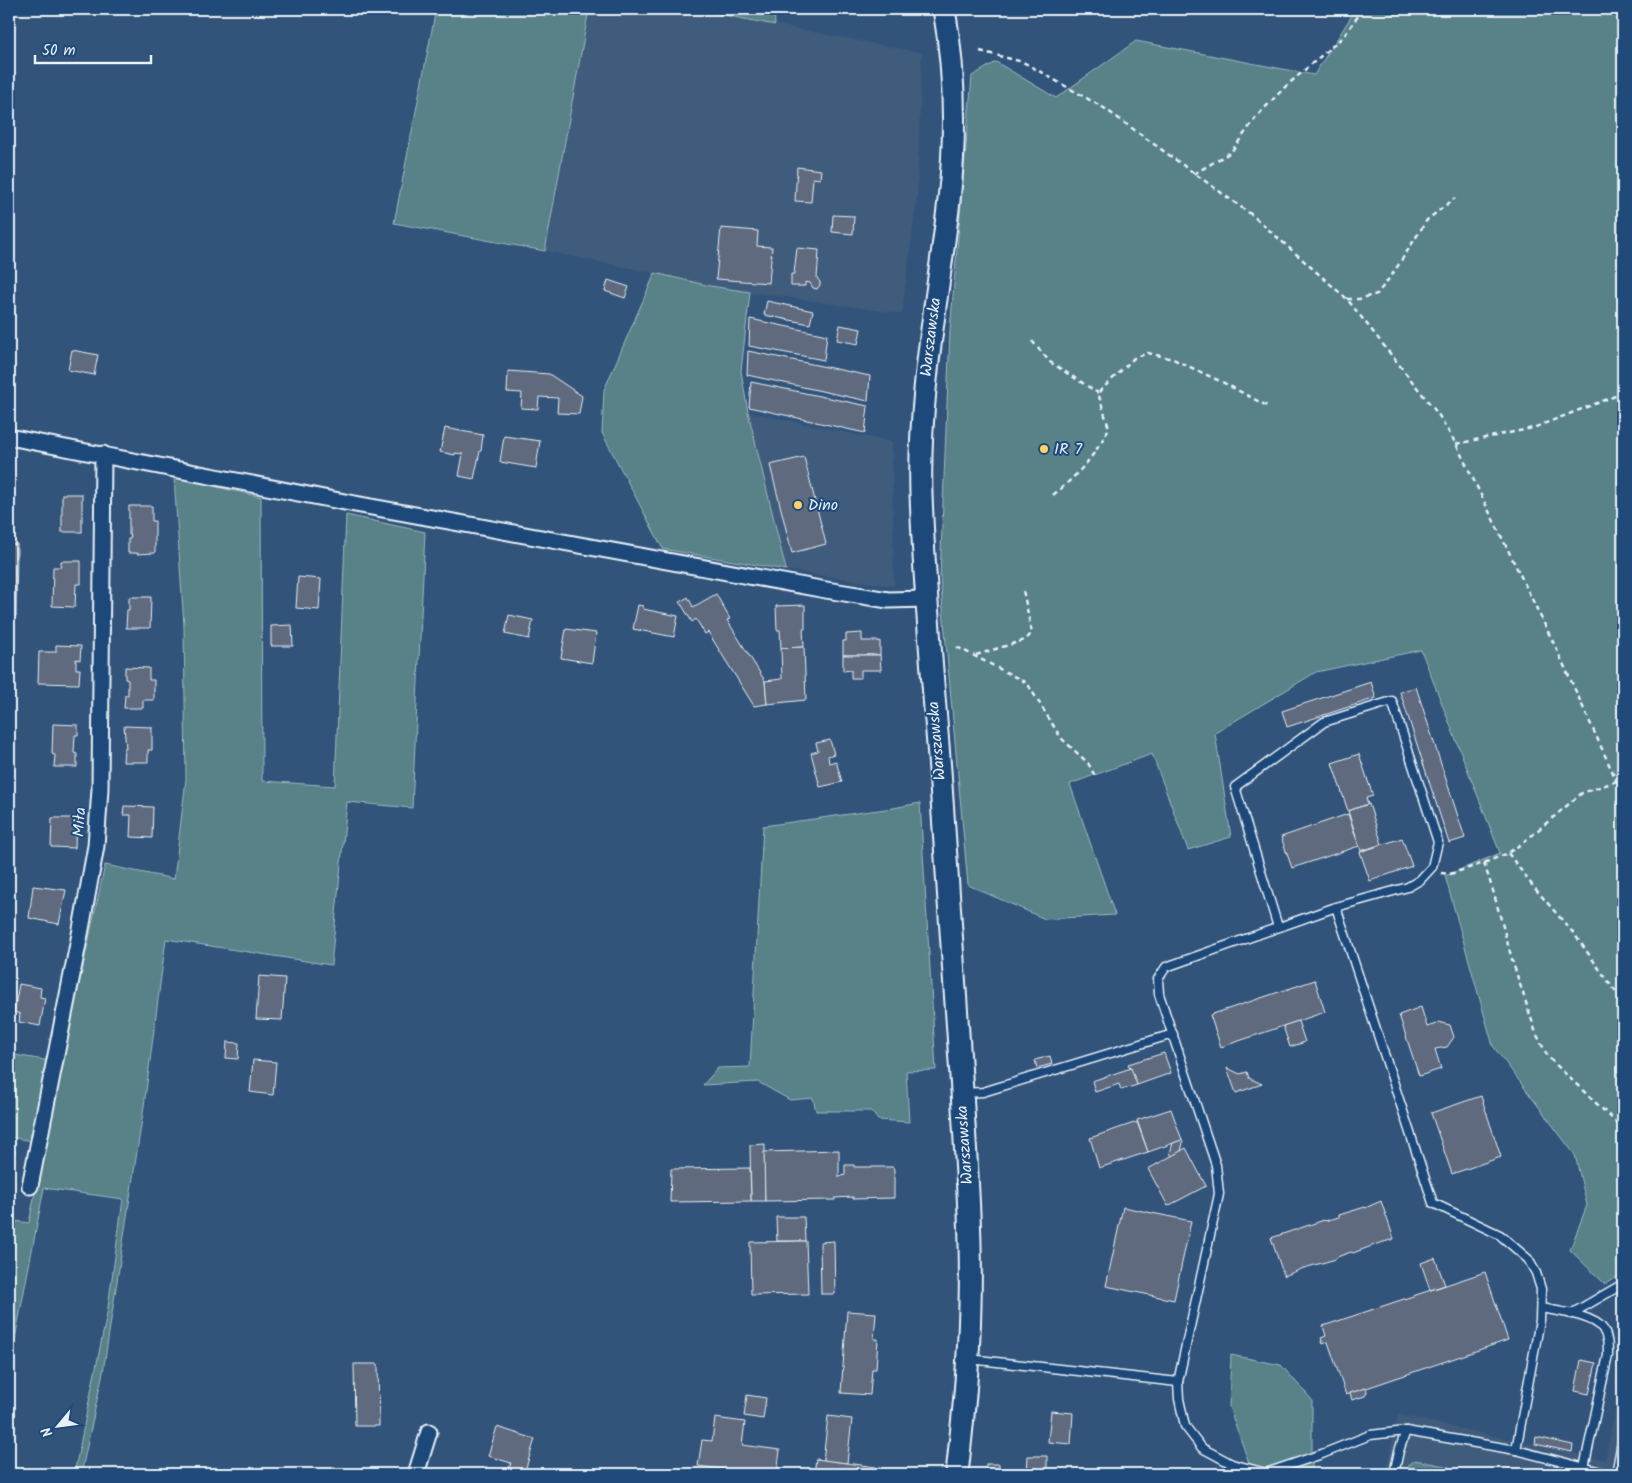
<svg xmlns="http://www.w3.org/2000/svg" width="1632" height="1483" font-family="Kalam,sans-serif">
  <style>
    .built { fill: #3f5b7c }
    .green { fill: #588188; stroke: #a0b9c0 }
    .building { fill: #5e6b7e; stroke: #e8f1f8 }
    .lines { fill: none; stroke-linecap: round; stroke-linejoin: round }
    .lane-casing { stroke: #e8f1f8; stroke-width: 11 }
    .street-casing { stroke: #e8f1f8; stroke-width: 19 }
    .secondary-casing { stroke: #e8f1f8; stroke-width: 25 }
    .path { stroke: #e8f1f8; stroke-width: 2.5; stroke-dasharray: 5 4; stroke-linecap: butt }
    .lane { stroke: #1f4a7a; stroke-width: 8 }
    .street { stroke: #1f4a7a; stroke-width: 15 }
    .secondary { stroke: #1f4a7a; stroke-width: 21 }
    .poi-dot { fill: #ffd166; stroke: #1f4a7a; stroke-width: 2 }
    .labels { text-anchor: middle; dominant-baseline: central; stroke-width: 4; stroke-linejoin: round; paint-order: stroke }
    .street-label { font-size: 16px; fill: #e8f1f8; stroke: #1f4a7a }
    .poi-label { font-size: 16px; fill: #e8f1f8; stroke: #1f4a7a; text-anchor: start }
  </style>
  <rect width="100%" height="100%" fill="#32547b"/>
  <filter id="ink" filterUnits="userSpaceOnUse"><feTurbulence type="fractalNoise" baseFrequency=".02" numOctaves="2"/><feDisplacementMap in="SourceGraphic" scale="10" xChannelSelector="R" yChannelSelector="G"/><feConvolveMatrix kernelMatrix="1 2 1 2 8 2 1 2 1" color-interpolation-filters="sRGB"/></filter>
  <g filter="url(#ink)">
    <g class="built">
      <path d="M 589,9 L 693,9 L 922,53 L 917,198 L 902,314 L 711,286 L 655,273 L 545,251 Z"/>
      <path d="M 748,412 L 892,442 L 894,586 L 786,570 Z"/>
      <path d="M 1623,1371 L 1623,1474 L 1385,1474 L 1398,1415 L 1605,1460 Z"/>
    </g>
    <g class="green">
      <path d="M 436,9 L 589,9 L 545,251 L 394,223 Z"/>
      <path d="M 693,9 L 774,9 L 775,25 Z"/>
      <path d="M 1356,9 L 1623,9 L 1623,1273 L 1605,1284 L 1570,1250 L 1587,1205 L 1575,1155 L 1493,1046 L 1445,876 L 1500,853 L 1421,650 L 1316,672 L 1215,733 L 1231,837 L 1188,850 L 1152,754 L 1070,784 L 1115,915 L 1045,919 L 968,885 L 940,577 L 950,331 L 972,76 L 996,62 L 1056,98 L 1136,41 L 1314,75 Z"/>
      <path d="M 655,273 L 710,286 L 750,292 L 741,371 L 748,412 L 786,570 L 663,549 L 602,433 L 604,390 Z"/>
      <path d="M 174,477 L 261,497 L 262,781 L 335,786 L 346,515 L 425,532 L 412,808 L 347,802 L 331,965 L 166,939 L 144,1106 L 103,1372 L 81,1474 L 74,1474 L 107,1314 L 123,1199 L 44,1188 L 9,1370 L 9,1220 L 29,1223 L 45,1143 L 9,1137 L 9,1054 L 62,1063 L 105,865 L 174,879 L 186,779 L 184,626 Z"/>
      <path d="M 920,803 L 936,1070 L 906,1071 L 909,1122 L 878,1120 L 871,1111 L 816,1111 L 813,1098 L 790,1100 L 758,1082 L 703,1085 L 718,1068 L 750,1067 L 763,826 L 893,808 Z"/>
      <path d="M 1231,1355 L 1281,1365 L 1312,1400 L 1312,1474 L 1253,1474 L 1229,1407 Z"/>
      <path d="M 1415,1460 L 1449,1467 L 1456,1474 L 1408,1474 L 1409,1464 Z"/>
    </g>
    <g class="building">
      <path d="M 797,167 L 821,170 L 820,179 L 813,178 L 811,202 L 795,201 Z"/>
      <path d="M 833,215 L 854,216 L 853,234 L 832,232 Z"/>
      <path d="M 721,228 L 758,231 L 757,246 L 772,247 L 769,283 L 716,279 Z"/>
      <path d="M 797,248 L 819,250 L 817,278 L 820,282 L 820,285 L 817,289 L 813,288 L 810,283 L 805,282 L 805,286 L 791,286 L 791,274 L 794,274 Z"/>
      <path d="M 608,280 L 629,287 L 625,298 L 605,291 Z"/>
      <path d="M 767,301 L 813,311 L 810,324 L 764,315 Z"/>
      <path d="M 750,319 L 827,335 L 824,360 L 749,346 Z"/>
      <path d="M 840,325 L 861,329 L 858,344 L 837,340 Z"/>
      <path d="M 72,350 L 98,355 L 94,375 L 68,370 Z"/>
      <path d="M 748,351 L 870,376 L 868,401 L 747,375 Z"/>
      <path d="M 508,371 L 549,374 L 582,396 L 579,414 L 557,413 L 558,398 L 539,397 L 538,409 L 521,408 L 522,393 L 507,392 Z"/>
      <path d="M 751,382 L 868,406 L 865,433 L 749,407 Z"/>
      <path d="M 445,428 L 483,435 L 481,451 L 480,451 L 474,479 L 459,476 L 463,454 L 455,453 L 455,455 L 440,452 Z"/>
      <path d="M 504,436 L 540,441 L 536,468 L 500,462 Z"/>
      <path d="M 804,457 L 826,544 L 792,553 L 770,465 Z"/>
      <rect x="62" y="494" width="20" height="38"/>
      <path d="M 129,506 L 152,506 L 152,521 L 155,521 L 155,553 L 137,554 L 137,553 L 128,553 L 128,539 L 130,539 L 131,535 L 129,535 Z"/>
      <path d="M 9,544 L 17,544 L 16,616 L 9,616 Z"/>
      <path d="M 61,561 L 81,561 L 81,584 L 76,584 L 75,607 L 52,606 L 53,567 L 61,567 Z"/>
      <path d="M 298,577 L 321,579 L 319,610 L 296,608 Z"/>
      <path d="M 716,594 L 730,619 L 727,620 L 765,681 L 767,704 L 754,706 L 708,632 L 705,634 L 696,619 L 692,622 L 680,602 L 688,597 L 693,607 Z"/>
      <path d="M 129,597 L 151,597 L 150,628 L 126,628 L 127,610 L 129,610 Z"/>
      <path d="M 638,605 L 643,606 L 643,609 L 678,616 L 674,637 L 633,629 Z"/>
      <path d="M 805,605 L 805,629 L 803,629 L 804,647 L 781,648 L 780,630 L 777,630 L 776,606 Z"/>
      <path d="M 509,615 L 533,620 L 529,639 L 505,634 Z"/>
      <path d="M 292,625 L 293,646 L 271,646 L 271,626 Z"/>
      <path d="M 566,629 L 596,633 L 592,663 L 561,658 Z"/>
      <path d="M 862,633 L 862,641 L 880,641 L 880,655 L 843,655 L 843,641 L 846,641 L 846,634 Z"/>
      <path d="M 56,645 L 81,646 L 80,660 L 76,659 L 76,669 L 80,669 L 79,684 L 38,683 L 39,652 L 56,652 Z"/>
      <path d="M 804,647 L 806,700 L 767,704 L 765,681 L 782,679 L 781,648 Z"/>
      <path d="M 843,655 L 880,655 L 881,670 L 861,670 L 861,678 L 851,678 L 851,670 L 843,671 Z"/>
      <path d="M 125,667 L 149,668 L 149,680 L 154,680 L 154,700 L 143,700 L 143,708 L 124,708 L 125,695 L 128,695 L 128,680 L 125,679 Z"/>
      <path d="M 1371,682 L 1376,698 L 1287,727 L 1282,711 Z"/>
      <path d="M 1416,687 L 1465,838 L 1449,843 L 1400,692 Z"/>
      <path d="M 53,724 L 78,725 L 78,735 L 75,735 L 74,753 L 77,754 L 77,767 L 54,767 L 55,755 L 52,754 Z"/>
      <path d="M 124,726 L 152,727 L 152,750 L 148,750 L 148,762 L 123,762 L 124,748 L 126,748 Z"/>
      <path d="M 830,740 L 834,754 L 828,756 L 829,763 L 836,761 L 842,782 L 820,787 L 811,753 L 818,751 L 816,743 Z"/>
      <path d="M 1359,754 L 1373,796 L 1366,798 L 1368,804 L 1348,811 L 1332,763 Z"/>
      <path d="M 1369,804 L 1382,844 L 1361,851 L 1348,811 Z"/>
      <path d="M 124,806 L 153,807 L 152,838 L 130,837 L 131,815 L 123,815 Z"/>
      <path d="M 1348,814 L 1359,846 L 1292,868 L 1281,837 Z"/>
      <path d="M 52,818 L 76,818 L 75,848 L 51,847 Z"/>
      <path d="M 1402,838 L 1412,866 L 1370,881 L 1360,852 Z"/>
      <path d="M 33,886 L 66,890 L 59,924 L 29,918 Z"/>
      <path d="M 259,976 L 285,978 L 282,1020 L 256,1019 Z"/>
      <path d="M 1315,980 L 1325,1012 L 1221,1047 L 1210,1015 Z"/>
      <path d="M 19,984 L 41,988 L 40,997 L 45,998 L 40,1026 L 19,1022 L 20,1014 L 14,1012 Z"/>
      <path d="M 1421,1007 L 1427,1027 L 1436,1024 L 1438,1022 L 1450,1025 L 1454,1037 L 1447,1047 L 1435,1049 L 1441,1069 L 1419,1076 L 1399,1015 Z"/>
      <path d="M 1298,1021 L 1305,1042 L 1290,1047 L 1283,1026 Z"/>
      <path d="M 227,1042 L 239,1043 L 238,1059 L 226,1058 Z"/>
      <path d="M 1164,1053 L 1171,1073 L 1137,1085 L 1128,1064 Z"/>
      <path d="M 1050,1056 L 1052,1064 L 1037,1068 L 1035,1060 Z"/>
      <path d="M 253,1060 L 276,1062 L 273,1095 L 250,1092 Z"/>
      <path d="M 1131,1068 L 1137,1085 L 1121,1090 L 1119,1084 L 1095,1092 L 1092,1081 Z"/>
      <path d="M 1227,1068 L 1240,1074 L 1247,1072 L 1249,1078 L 1262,1084 L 1236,1093 Z"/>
      <path d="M 1481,1096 L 1501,1157 L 1452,1174 L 1431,1113 Z"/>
      <path d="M 1171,1109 L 1182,1140 L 1148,1152 L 1137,1120 Z"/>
      <path d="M 1137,1122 L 1148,1152 L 1099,1168 L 1090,1138 Z"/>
      <path d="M 1182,1140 L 1183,1143 L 1181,1151 L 1172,1156 L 1170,1153 L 1173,1143 Z"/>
      <path d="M 765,1144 L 765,1201 L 751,1201 L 750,1145 Z"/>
      <path d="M 1186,1148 L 1206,1186 L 1168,1206 L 1148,1169 Z"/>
      <path d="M 9,1150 L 15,1151 L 9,1176 Z"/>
      <path d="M 839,1150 L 839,1177 L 845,1175 L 845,1165 L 854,1165 L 854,1167 L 893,1167 L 894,1170 L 894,1198 L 853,1199 L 853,1197 L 835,1198 L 835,1200 L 765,1201 L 764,1152 Z"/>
      <path d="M 750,1168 L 751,1201 L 670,1202 L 671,1169 Z"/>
      <path d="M 1381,1201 L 1394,1239 L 1377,1244 L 1353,1253 L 1351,1252 L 1337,1257 L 1336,1259 L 1304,1268 L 1284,1276 L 1271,1238 L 1324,1220 L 1325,1221 L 1339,1217 L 1339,1215 L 1365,1207 L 1365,1208 Z"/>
      <path d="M 1123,1207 L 1191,1221 L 1174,1300 L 1106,1286 Z"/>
      <path d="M 776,1217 L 804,1217 L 805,1241 L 777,1241 Z"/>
      <path d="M 806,1241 L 808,1294 L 751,1295 L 750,1242 Z"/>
      <path d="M 834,1241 L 835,1294 L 821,1294 L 820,1242 Z"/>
      <path d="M 1435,1258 L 1445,1285 L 1430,1290 L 1421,1263 Z"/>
      <path d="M 1485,1272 L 1508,1340 L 1346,1395 L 1328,1342 L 1323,1344 L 1321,1338 L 1326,1336 L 1323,1326 Z"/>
      <path d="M 847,1311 L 876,1313 L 874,1339 L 878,1339 L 876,1369 L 872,1369 L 870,1395 L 841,1393 Z"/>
      <path d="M 1581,1360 L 1596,1363 L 1589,1394 L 1575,1391 Z"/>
      <path d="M 354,1364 L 378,1364 L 379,1426 L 355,1426 Z"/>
      <path d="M 1366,1388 L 1367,1392 L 1365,1396 L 1352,1400 L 1350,1393 Z"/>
      <path d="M 747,1395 L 766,1398 L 763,1419 L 744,1416 Z"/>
      <path d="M 1051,1411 L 1073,1413 L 1071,1444 L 1048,1442 Z"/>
      <path d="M 828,1416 L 852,1419 L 847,1463 L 823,1461 Z"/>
      <path d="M 715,1418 L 745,1422 L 742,1445 L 780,1450 L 777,1474 L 760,1474 L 698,1466 L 702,1440 L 712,1441 Z"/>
      <path d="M 497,1427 L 535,1439 L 524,1474 L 507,1474 L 511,1463 L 488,1456 Z"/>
      <path d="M 1536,1437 L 1573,1445 L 1572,1452 L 1535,1444 Z"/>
      <path d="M 1028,1456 L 1047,1456 L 1047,1474 L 1027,1474 Z"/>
      <path d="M 816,1459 L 876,1467 L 875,1474 L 814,1474 Z"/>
      <rect x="986" y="1464" width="13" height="10"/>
    </g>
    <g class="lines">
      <defs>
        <g id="lane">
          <path d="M 1278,927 L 1235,787 L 1324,722 L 1392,701 L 1438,842 L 1432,867 L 1420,880 L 1408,887 L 1336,907"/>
          <path d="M 963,1093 L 983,1092 L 1173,1034"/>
          <path d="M 1541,1308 C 1556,1311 1594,1315 1603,1329 C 1608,1337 1608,1346 1608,1355 L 1584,1468"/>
          <path d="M 1571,1314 L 1623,1284"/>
          <path d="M 969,1359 L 1178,1382 L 1179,1399 L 1185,1426 L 1202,1448 L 1232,1464 L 1266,1473 L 1322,1454 L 1370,1435 L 1406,1431 L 1516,1450 L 1609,1474"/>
          <path d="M 1178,1382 L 1219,1194 L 1216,1165 L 1159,994 L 1158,979 L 1166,967 L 1336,907 L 1433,1203 L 1500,1235 L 1528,1259 L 1536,1273 L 1541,1289 L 1540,1320 L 1516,1450"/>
          <path d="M 1394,1474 L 1399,1451 L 1406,1431"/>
          <path d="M 1616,1474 L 1623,1437"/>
        </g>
        <g id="street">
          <path d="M 9,437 L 355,504 L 826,590 L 888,600 L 927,599"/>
          <path d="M 30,1186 L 81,929 L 96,846 L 100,789 L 103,454"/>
          <path d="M 416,1474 L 429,1432"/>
        </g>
        <path id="secondary" d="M 944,9 C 955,71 956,137 949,200 C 938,298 918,395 921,494 C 924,578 931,661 938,745 C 947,860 955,975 962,1091 C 966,1162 972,1233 970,1305 C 969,1362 963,1418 957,1474"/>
      </defs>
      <use href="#lane" class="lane-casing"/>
      <use href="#street" class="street-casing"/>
      <use href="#secondary" class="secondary-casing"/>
      <g class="path">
        <path d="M 980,51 L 1023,62 L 1104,108 L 1252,215 L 1347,299 L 1438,414 L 1456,444 L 1557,650 L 1623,795"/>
        <path d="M 1194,174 L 1231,152 L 1258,115 L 1285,87 L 1344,36 L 1363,9"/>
        <path d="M 1347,299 L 1359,299 L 1377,294 L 1392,275 L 1427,220 L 1455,198"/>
        <path d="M 1032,341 L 1050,362 L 1098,393"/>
        <path d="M 1456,444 L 1533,428 L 1623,393"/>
        <path d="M 1053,495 C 1077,476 1095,456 1109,428 L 1098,393 L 1134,358 L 1148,353 L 1173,359 L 1224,383 L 1269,407"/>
        <path d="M 957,647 L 1027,683 L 1061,738 L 1088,763 L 1096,778"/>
        <path d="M 976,655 L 1025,640 L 1032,633 L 1023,590"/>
        <path d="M 1508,853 L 1532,885 L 1575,935 L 1623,1002"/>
        <path d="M 1484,863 L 1494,894 L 1513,963 L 1536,1033 L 1548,1057 L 1623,1129"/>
        <path d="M 1441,873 L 1450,874 L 1484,863 L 1508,853 L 1524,842 L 1582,793 L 1617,781"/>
      </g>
      <use href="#lane" class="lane"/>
      <use href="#street" class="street"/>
      <use href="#secondary" class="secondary"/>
    </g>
  </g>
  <g class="poi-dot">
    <circle cx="1044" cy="449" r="5"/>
    <circle cx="798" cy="505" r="5"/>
  </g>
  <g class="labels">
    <g class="street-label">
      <text transform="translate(931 337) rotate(-83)">Warszawska</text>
      <text transform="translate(937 741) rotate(-95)">Warszawska</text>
      <text transform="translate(80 822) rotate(-86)">Miła</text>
      <text transform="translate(965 1145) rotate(-94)">Warszawska</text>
    </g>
    <g class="poi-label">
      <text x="1054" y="449">IR 7</text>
      <text x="808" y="505">Dino</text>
    </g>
  </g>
  <rect width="1632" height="1483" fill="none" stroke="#1f4a7a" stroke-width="30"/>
  <rect x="15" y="15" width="1602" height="1453" fill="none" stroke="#e8f1f8" stroke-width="2" filter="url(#ink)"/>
  <g transform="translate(58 1426) rotate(241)" stroke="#1f4a7a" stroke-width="4" paint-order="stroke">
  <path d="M0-4L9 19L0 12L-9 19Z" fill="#e8f1f8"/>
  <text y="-8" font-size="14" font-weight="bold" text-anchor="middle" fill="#e8f1f8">N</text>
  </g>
  <path d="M35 55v8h116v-8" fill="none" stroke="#e8f1f8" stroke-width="2.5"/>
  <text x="42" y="55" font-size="15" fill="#e8f1f8" stroke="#1f4a7a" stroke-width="4" paint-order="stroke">50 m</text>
</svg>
